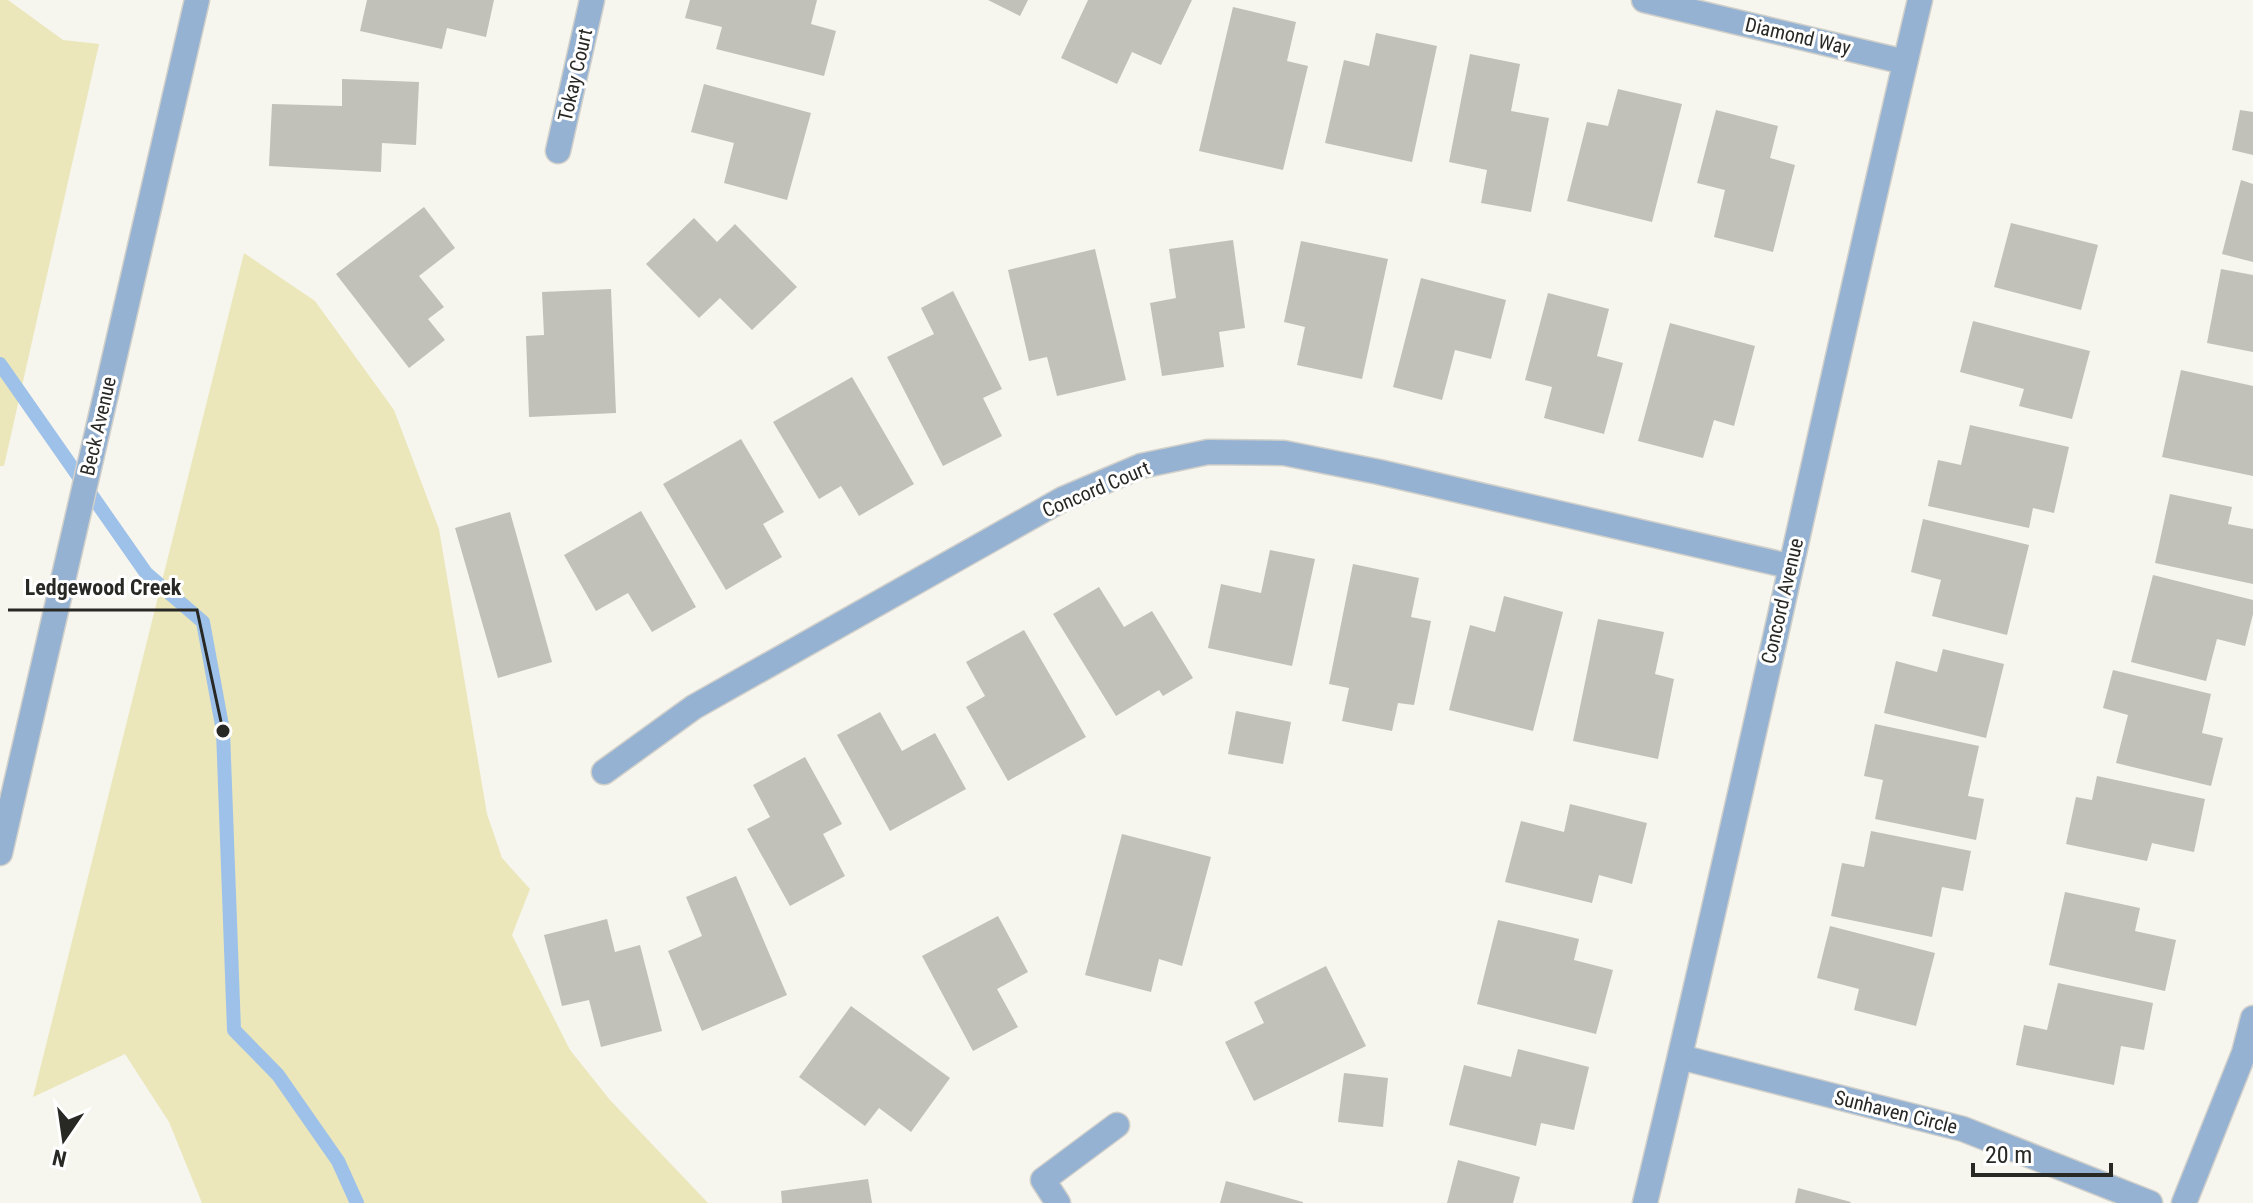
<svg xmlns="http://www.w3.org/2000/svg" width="2253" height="1203" font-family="'Roboto Condensed',sans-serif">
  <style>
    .green { fill: #ebe7bb }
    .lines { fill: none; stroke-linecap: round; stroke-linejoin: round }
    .stream { stroke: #9ec1e9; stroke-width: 14 }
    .building { fill: #c1c1b9 }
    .minor-casing { stroke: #d1d0ca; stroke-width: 27 }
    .minor { stroke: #95b2d3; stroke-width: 24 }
    .labels { text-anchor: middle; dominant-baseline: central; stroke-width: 6; stroke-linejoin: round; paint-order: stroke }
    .street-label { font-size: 20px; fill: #282825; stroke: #fff }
    .leader { fill: none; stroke: #282825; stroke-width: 3 }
    .callout-dot { fill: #282825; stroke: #fff; stroke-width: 3 }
    .callout-label { font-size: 22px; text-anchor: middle; font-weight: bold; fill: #282825; stroke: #fff; stroke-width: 6; stroke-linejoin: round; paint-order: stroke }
  </style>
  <rect width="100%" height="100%" fill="#f6f5ee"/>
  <g class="green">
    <path d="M 0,0 L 8,0 L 63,40 L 99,44 L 4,466 L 0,466 Z"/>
    <path d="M 244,253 L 315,301 L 394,410 L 439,529 L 487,814 L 502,858 L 530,889 L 512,935 L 570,1050 L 610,1100 L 708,1203 L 202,1203 L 169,1122 L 125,1054 L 33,1097 Z"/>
  </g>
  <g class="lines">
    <path class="stream" d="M 0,364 L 146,573 L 203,622 L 223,731 L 234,1030 L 278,1075 L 338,1161 L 357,1203"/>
  </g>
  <g class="building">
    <path d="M 367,0 L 494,0 L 486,37 L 447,28 L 442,49 L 360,31 Z"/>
    <path d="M 690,0 L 817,0 L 811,24 L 836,31 L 824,76 L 716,49 L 722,27 L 685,18 Z"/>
    <path d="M 988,0 L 1028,0 L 1020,16 Z"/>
    <path d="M 1088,0 L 1192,0 L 1161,65 L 1132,52 L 1117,84 L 1061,58 Z"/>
    <path d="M 1233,7 L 1296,22 L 1287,61 L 1308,66 L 1283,170 L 1199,151 Z"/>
    <path d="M 1376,33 L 1437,46 L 1412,162 L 1325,143 L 1344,60 L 1369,66 Z"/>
    <path d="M 1470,54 L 1520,64 L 1511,111 L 1549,118 L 1531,212 L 1481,203 L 1487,170 L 1449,162 Z"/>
    <path d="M 342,79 L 419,82 L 416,145 L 382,143 L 381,172 L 269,166 L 272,104 L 342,106 Z"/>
    <path d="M 704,84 L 811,113 L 787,200 L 724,183 L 734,143 L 691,132 Z"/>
    <path d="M 1618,89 L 1682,104 L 1652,222 L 1567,201 L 1587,122 L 1608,126 Z"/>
    <path d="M 1716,110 L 1778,126 L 1770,158 L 1795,165 L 1773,252 L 1714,237 L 1725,190 L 1697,183 Z"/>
    <path d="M 2240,110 L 2253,112 L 2253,155 L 2232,150 Z"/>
    <path d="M 2241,180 L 2253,184 L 2253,262 L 2222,254 Z"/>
    <path d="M 424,207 L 455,248 L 419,276 L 444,307 L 428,319 L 445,340 L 409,368 L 336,274 Z"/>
    <path d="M 694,218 L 717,242 L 735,224 L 797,287 L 752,330 L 720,298 L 699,318 L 646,264 Z"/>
    <path d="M 2011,223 L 2098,245 L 2081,310 L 1994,287 Z"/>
    <path d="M 1233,240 L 1245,328 L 1219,332 L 1224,367 L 1162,376 L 1150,303 L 1176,298 L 1169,249 Z"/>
    <path d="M 1301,241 L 1388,259 L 1362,379 L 1297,365 L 1305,327 L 1284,322 Z"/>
    <path d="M 1095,249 L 1126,380 L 1057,396 L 1047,357 L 1029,361 L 1008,270 Z"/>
    <path d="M 2221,269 L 2253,275 L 2253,352 L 2207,343 Z"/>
    <path d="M 1421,278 L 1506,300 L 1491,359 L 1455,350 L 1442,400 L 1393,387 Z"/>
    <path d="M 611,289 L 616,413 L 529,417 L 526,336 L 544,335 L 542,292 Z"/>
    <path d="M 953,291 L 1002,389 L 983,398 L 1002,436 L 943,466 L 887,357 L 934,334 L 921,308 Z"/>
    <path d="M 1548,293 L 1609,309 L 1597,356 L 1623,363 L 1604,434 L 1544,418 L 1552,387 L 1525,380 Z"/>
    <path d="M 1973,321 L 2090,351 L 2072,419 L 2019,406 L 2024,389 L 1960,372 Z"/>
    <path d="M 1670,323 L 1755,346 L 1734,426 L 1714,420 L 1703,458 L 1638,441 Z"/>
    <path d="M 2181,370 L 2253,386 L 2253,476 L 2162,457 Z"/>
    <path d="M 852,377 L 914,484 L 859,516 L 841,486 L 819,499 L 773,422 Z"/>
    <path d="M 1970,425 L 2069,447 L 2054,513 L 2033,508 L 2029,528 L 1928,506 L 1938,460 L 1961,465 Z"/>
    <path d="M 741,439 L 784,512 L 763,524 L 782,557 L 726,590 L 663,484 Z"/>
    <path d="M 2170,494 L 2232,507 L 2228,524 L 2253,529 L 2253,584 L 2155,563 Z"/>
    <path d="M 641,511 L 696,607 L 652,632 L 628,593 L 596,611 L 564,555 Z"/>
    <path d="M 510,512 L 552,662 L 498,678 L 455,528 Z"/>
    <path d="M 1923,519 L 2029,545 L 2007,635 L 1932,616 L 1941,580 L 1911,572 Z"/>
    <path d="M 1270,550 L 1315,559 L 1292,666 L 1208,648 L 1221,584 L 1261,593 Z"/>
    <path d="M 1353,564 L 1419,578 L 1411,617 L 1431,621 L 1414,705 L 1398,703 L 1392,731 L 1342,721 L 1349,688 L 1329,684 Z"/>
    <path d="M 2153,575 L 2253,600 L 2253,614 L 2245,646 L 2217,639 L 2206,681 L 2131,662 Z"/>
    <path d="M 1099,587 L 1124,627 L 1152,611 L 1193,678 L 1163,696 L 1159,690 L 1116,716 L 1053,614 Z"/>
    <path d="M 1504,596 L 1563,612 L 1533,731 L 1449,710 L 1470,625 L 1495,632 Z"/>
    <path d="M 1598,619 L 1664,632 L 1655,674 L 1674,679 L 1658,759 L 1573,741 Z"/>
    <path d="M 1024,630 L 1086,737 L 1008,781 L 966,707 L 985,696 L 966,662 Z"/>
    <path d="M 1943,649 L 2004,664 L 1986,738 L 1884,713 L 1896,661 L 1937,672 Z"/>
    <path d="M 2113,670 L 2211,694 L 2202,733 L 2223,738 L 2211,786 L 2116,763 L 2128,715 L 2103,708 Z"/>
    <path d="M 1236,711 L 1291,722 L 1283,764 L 1228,754 Z"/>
    <path d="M 880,712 L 902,751 L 935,733 L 966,789 L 890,831 L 837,735 Z"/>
    <path d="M 1875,724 L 1979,746 L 1968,796 L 1984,799 L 1976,840 L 1875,819 L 1883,780 L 1864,776 Z"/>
    <path d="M 805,757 L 842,824 L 823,834 L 845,876 L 790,906 L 747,829 L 770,817 L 753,785 Z"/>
    <path d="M 2097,776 L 2205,799 L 2194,852 L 2152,843 L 2147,861 L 2066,844 L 2076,797 L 2092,800 Z"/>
    <path d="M 1570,804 L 1647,823 L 1632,884 L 1599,875 L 1592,903 L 1505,882 L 1521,821 L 1564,832 Z"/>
    <path d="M 1871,831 L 1971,851 L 1963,891 L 1942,887 L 1932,937 L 1831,916 L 1842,863 L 1864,867 Z"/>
    <path d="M 1122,834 L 1211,857 L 1182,966 L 1159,959 L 1151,992 L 1085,975 Z"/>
    <path d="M 736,876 L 787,995 L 702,1031 L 668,951 L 702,936 L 686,897 Z"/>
    <path d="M 2065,892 L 2140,908 L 2135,931 L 2176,940 L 2165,991 L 2049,965 Z"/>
    <path d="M 998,916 L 1028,972 L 997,989 L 1018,1027 L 973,1051 L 922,956 Z"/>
    <path d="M 607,919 L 615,952 L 640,945 L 662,1031 L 601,1047 L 589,1000 L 562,1006 L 544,935 Z"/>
    <path d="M 1498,920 L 1579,939 L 1574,960 L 1613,970 L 1596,1034 L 1477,1004 Z"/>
    <path d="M 1830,926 L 1935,953 L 1916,1026 L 1854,1010 L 1859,989 L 1817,978 Z"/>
    <path d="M 1326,966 L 1366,1046 L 1254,1101 L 1225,1042 L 1264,1023 L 1254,1002 Z"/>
    <path d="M 2058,983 L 2153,1003 L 2144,1050 L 2121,1046 L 2114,1085 L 2016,1065 L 2024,1025 L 2047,1030 Z"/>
    <path d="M 851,1006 L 950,1078 L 911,1132 L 879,1108 L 865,1126 L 799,1077 Z"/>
    <path d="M 1518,1049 L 1589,1067 L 1574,1130 L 1541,1123 L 1536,1146 L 1449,1125 L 1464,1065 L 1511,1077 Z"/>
    <path d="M 1344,1073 L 1388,1078 L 1383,1127 L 1338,1122 Z"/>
    <path d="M 1458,1160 L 1520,1177 L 1513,1203 L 1447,1203 Z"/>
    <path d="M 868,1179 L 872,1203 L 782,1203 L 781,1191 Z"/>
    <path d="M 1226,1181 L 1303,1202 L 1303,1203 L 1220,1203 Z"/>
    <path d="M 1798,1188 L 1851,1202 L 1850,1203 L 1795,1203 Z"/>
  </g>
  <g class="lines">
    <defs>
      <g id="minor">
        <path d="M 1644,0 L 1905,62"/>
        <path d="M 558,151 L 592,0"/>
        <path d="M 604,772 L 694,707 L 1063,499 L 1141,466 L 1208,452 L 1284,453 L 1379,472 L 1789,566"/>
        <path d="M 0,853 L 197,0"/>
        <path d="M 1680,1057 L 1963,1129 L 2150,1203"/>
        <path d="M 1058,1203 L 1043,1180 L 1117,1125"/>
        <path d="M 1645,1203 C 1742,803 1825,400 1920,0"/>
        <path d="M 2184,1203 L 2244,1053 L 2253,1018"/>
      </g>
    </defs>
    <use href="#minor" class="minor-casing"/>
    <use href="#minor" class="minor"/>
  </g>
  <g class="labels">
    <g class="street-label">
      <text transform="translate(1798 36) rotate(13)">Diamond Way</text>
      <text transform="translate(575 75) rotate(-77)">Tokay Court</text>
      <text transform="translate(98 426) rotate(-77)">Beck Avenue</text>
      <text transform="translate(1096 489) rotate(-23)">Concord Court</text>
      <text transform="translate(1782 601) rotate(-77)">Concord Avenue</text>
      <text transform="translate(1896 1112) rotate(14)">Sunhaven Circle</text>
    </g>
  </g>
  <path class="leader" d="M223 731L197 610H8"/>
  <circle class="callout-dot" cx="223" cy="731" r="8"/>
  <g class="callout-label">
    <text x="103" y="595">Ledgewood Creek</text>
  </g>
  <g transform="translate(64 1139) rotate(193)" stroke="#ffffff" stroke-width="6" paint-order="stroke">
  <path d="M0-6L14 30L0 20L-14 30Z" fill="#282825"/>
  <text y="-12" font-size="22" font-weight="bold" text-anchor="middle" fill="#282825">N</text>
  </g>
  <path d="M1973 1163v12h138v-12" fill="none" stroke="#282825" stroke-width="4"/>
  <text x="1985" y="1163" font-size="24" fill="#282825" stroke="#ffffff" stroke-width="6" paint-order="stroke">20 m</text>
</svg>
